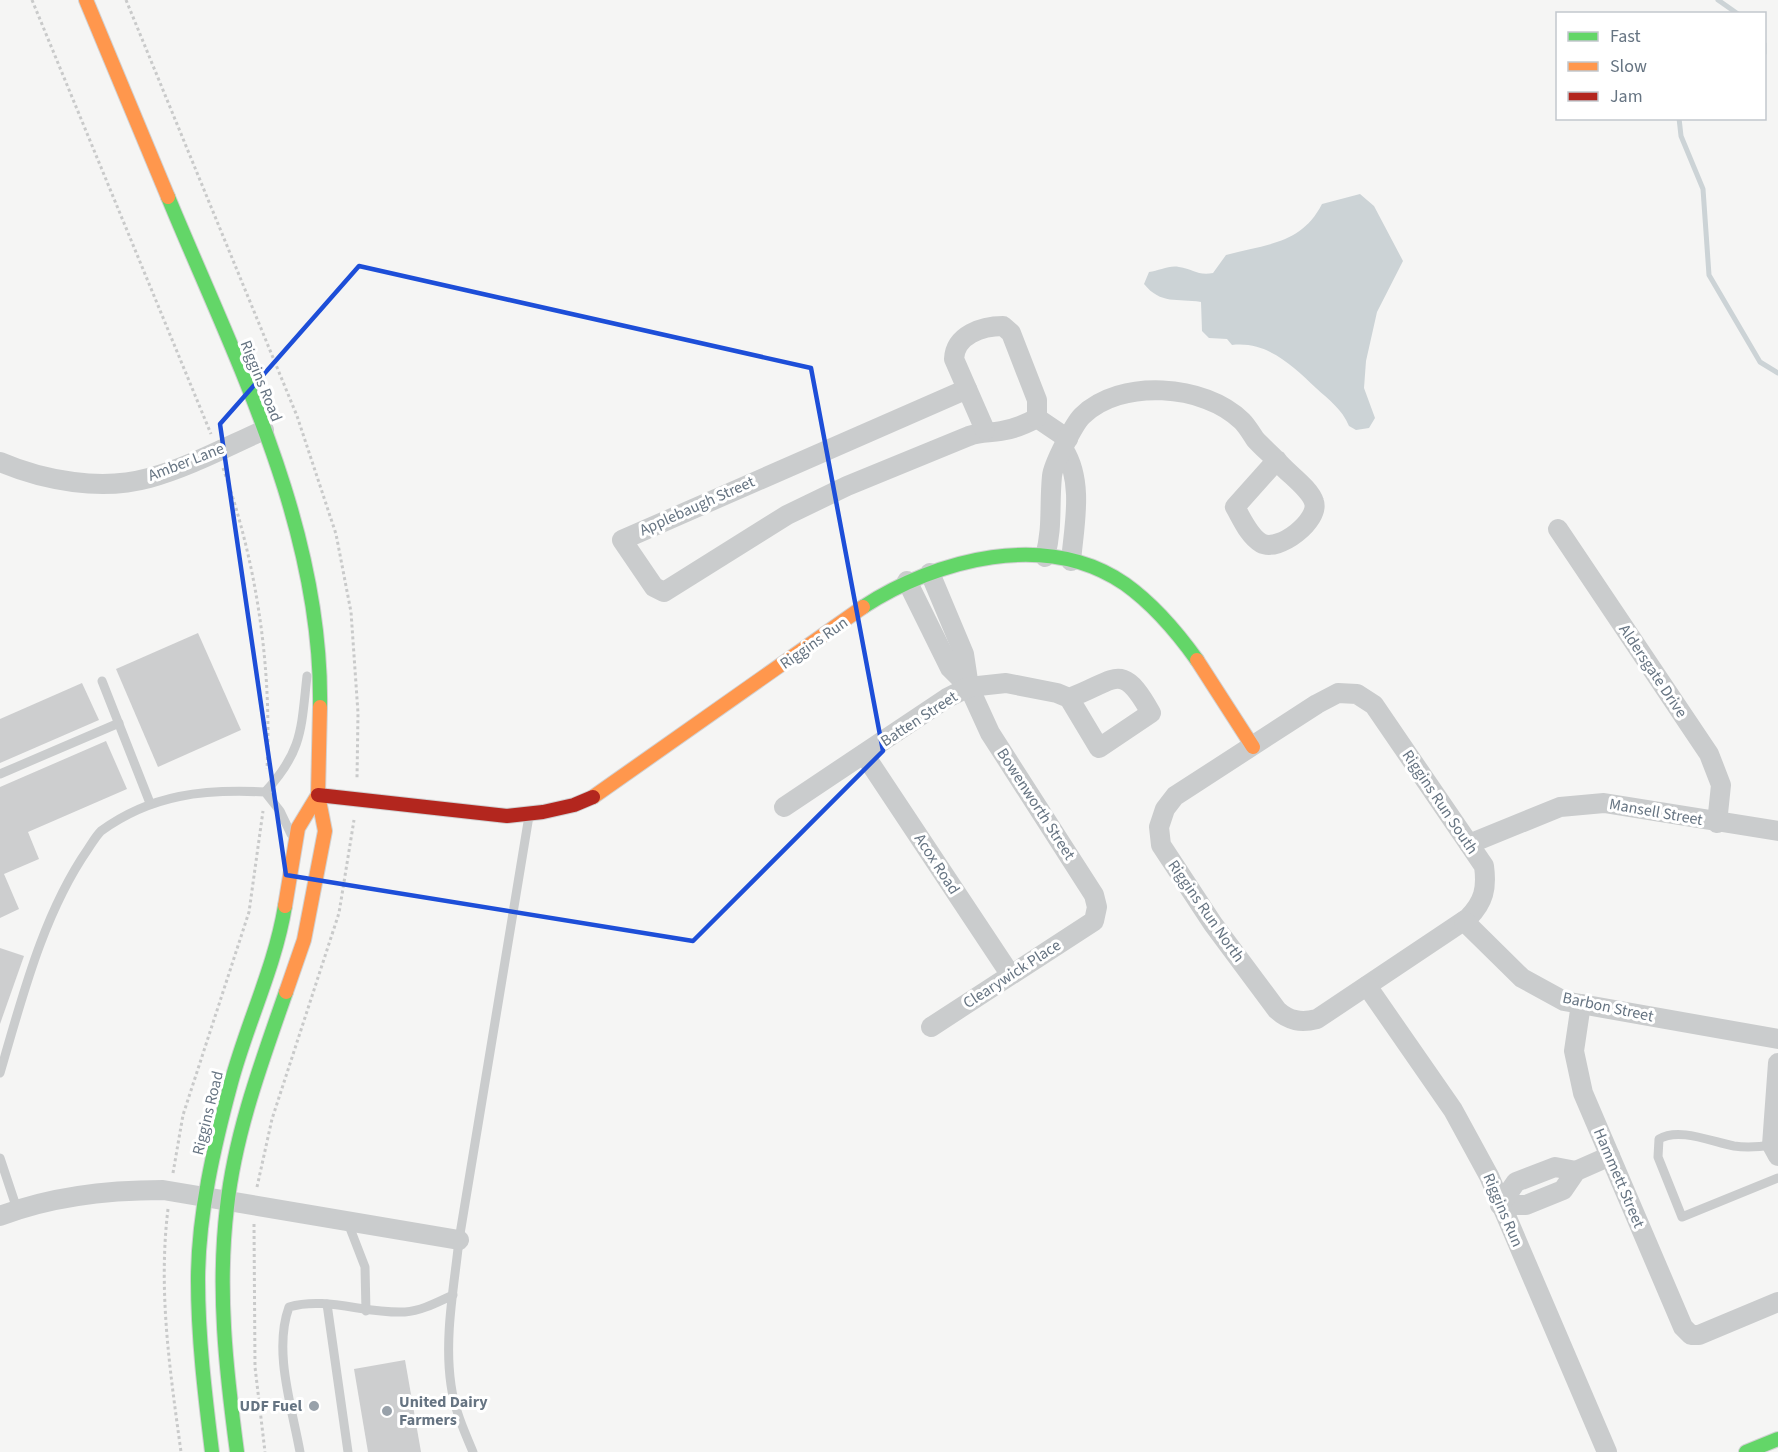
<svg xmlns="http://www.w3.org/2000/svg" width="1778" height="1452" font-family="'Source Sans 3',sans-serif">
  <style>
    .water { fill: #ccd3d6 }
    .lines { fill: none; stroke-linecap: round; stroke-linejoin: round }
    .stream { stroke: #ccd3d6; stroke-width: 5 }
    .building { fill: #cdcecf }
    .fast-casing { stroke: #d1d1d2; stroke-width: 16 }
    .slow-casing { stroke: #d1d1d2; stroke-width: 16 }
    .jam-casing { stroke: #d1d1d2; stroke-width: 16 }
    .path { stroke: #c9caca; stroke-width: 3; stroke-dasharray: 3 3; stroke-linecap: butt }
    .lane { stroke: #cacccd; stroke-width: 9 }
    .street { stroke: #cacccd; stroke-width: 20 }
    .fast { stroke: #63d668; stroke-width: 14 }
    .slow { stroke: #ff974d; stroke-width: 14 }
    .jam { stroke: #b3261e; stroke-width: 14 }
    .marked { fill: none; stroke: #1d4ed8; stroke-width: 4.5; stroke-linejoin: round }
    .poi-dot { fill: #98a1aa; stroke: #fff; stroke-width: 2 }
    .labels { text-anchor: middle; dominant-baseline: central; stroke-width: 6; stroke-linejoin: round; paint-order: stroke }
    .street-label { font-size: 16px; fill: #667482; stroke: #fff }
    .poi-label { font-size: 16px; font-weight: bold; fill: #667482; stroke: #fff; text-anchor: start }
  </style>
  <rect width="100%" height="100%" fill="#f5f5f4"/>
  <path class="water" d="M 1360,194 L 1374,206 L 1403,261 L 1377,312 L 1366,361 L 1364,388 L 1375,418 L 1369,428 L 1356,430 L 1349,426 C 1342,409 1329,400 1316,388 C 1292,365 1267,341 1232,345 L 1227,339 L 1209,338 L 1202,331 L 1201,302 C 1177,298 1161,305 1144,284 L 1149,272 C 1159,271 1169,265 1179,267 C 1193,269 1198,276 1213,273 L 1226,255 C 1265,244 1301,245 1322,204 Z"/>
  <g class="lines">
    <g class="stream">
      <path d="M 1718,0 L 1738,14"/>
      <path d="M 1764,44 L 1764,53"/>
      <path d="M 1679,118 L 1681,136 L 1703,189 L 1709,275 L 1760,362 L 1778,373"/>
    </g>
  </g>
  <g class="building">
    <path d="M 198,633 L 241,730 L 158,767 L 116,669 Z"/>
    <path d="M 82,683 L 99,720 L 0,763 L 0,719 Z"/>
    <path d="M 106,741 L 127,789 L 28,832 L 39,859 L 4,874 L 19,909 L 0,918 L 0,787 Z"/>
    <path d="M 0,948 L 24,956 L 0,1024 Z"/>
    <path d="M 405,1360 L 421,1452 L 368,1452 L 354,1369 Z"/>
  </g>
  <g class="lines">
    <defs>
      <g id="fast">
        <path d="M 168,197 C 235,359 323,527 320,707"/>
        <path d="M 863,607 C 937,559 1046,530 1125,584 C 1153,604 1177,632 1197,660"/>
        <path d="M 212,1452 C 205,1395 198,1338 198,1280 C 198,1215 214,1146 231,1083 C 247,1023 275,967 285,906"/>
        <path d="M 237,1452 C 226,1370 217,1289 227,1207 C 235,1133 262,1061 286,992"/>
        <path d="M 1746,1452 L 1778,1439"/>
      </g>
      <g id="slow">
        <path d="M 86,0 L 168,197"/>
        <path d="M 1197,660 L 1253,747"/>
        <path d="M 593,797 L 863,607"/>
        <path d="M 285,906 L 298,828 L 318,795"/>
        <path d="M 286,992 L 304,940 L 325,831 L 318,795 L 320,707"/>
      </g>
      <path id="jam" d="M 318,795 L 507,816 L 543,812 L 574,805 L 593,797"/>
    </defs>
    <use href="#fast" class="fast-casing"/>
    <use href="#slow" class="slow-casing"/>
    <use href="#jam" class="jam-casing"/>
    <g class="path">
      <path d="M 32,0 L 211,434"/>
      <path d="M 126,0 L 297,416 L 336,534 L 351,612 L 358,713 L 357,778"/>
      <path d="M 223,468 C 257,564 272,668 267,769"/>
      <path d="M 173,1173 L 183,1115 L 249,912 L 263,811"/>
      <path d="M 257,1187 L 272,1119 L 339,913 L 354,820"/>
      <path d="M 168,1209 C 158,1291 170,1371 181,1452"/>
      <path d="M 254,1224 L 255,1367 L 265,1452"/>
    </g>
    <g class="lane">
      <path d="M 102,681 L 150,803"/>
      <path d="M 0,774 L 119,723"/>
      <path d="M 265,792 C 303,751 301,729 307,676"/>
      <path d="M 0,1073 C 22,998 43,914 88,849 C 92,843 96,836 101,831 C 152,794 204,789 265,792 L 280,811 L 291,834"/>
      <path d="M 1772,1145 C 1759,1147 1747,1148 1734,1146 C 1712,1142 1679,1127 1659,1139 L 1658,1157 L 1682,1217 L 1778,1178"/>
      <path d="M 0,1158 L 17,1209"/>
      <path d="M 348,1223 L 365,1267 L 366,1311"/>
      <path d="M 327,1304 L 348,1452"/>
      <path d="M 300,1452 C 292,1407 273,1351 289,1307 C 326,1296 365,1314 405,1312 C 421,1311 438,1302 453,1295"/>
      <path d="M 473,1452 C 464,1431 454,1408 451,1385 C 444,1337 454,1288 459,1240 L 529,816"/>
    </g>
    <g class="street">
      <path d="M 967,389 L 622,540 L 654,587 L 664,592 L 787,515 L 847,486 L 969,436 C 980,432 989,433 1001,431 C 1014,429 1026,424 1037,418 L 1068,439"/>
      <path d="M 985,430 L 954,359 C 955,335 982,326 1003,326 L 1011,333 L 1037,400 L 1037,418"/>
      <path d="M 1064,450 C 1084,482 1074,526 1071,561"/>
      <path d="M 0,462 C 44,481 102,491 149,478 C 189,467 226,447 264,430"/>
      <path d="M 1558,529 L 1709,754 L 1721,785 L 1717,823"/>
      <path d="M 1045,557 C 1053,526 1049,507 1052,476 C 1053,465 1074,424 1082,416 C 1120,378 1205,384 1242,421 C 1247,426 1251,433 1255,439 C 1263,448 1273,456 1281,465 C 1290,475 1310,489 1314,502 C 1320,520 1279,553 1261,543 C 1249,536 1242,519 1235,507 L 1277,460"/>
      <path d="M 930,573 L 964,654 L 969,687 L 990,733 L 1094,895 L 1097,907 L 1094,921 L 931,1027"/>
      <path d="M 907,581 L 950,668 L 969,687"/>
      <path d="M 1338,693 L 1357,694 L 1374,705 L 1484,866 C 1487,888 1484,902 1468,918 L 1317,1019 C 1301,1023 1289,1021 1277,1010 L 1213,924 L 1161,845 L 1159,827 L 1165,809 L 1175,796 L 1317,704 Z"/>
      <path d="M 864,754 L 1010,974"/>
      <path d="M 784,807 L 947,698 L 969,687 L 1006,683 L 1057,693 L 1069,698 L 1099,748 L 1151,713 C 1121,659 1116,681 1069,698"/>
      <path d="M 1469,844 L 1560,807 L 1604,803 L 1778,831"/>
      <path d="M 1464,921 L 1522,978 L 1564,1001 L 1778,1039"/>
      <path d="M 1367,986 L 1453,1110 L 1489,1176 L 1607,1452"/>
      <path d="M 1581,1004 L 1574,1051 L 1583,1093 L 1683,1327 L 1691,1335 L 1699,1335 L 1778,1302"/>
      <path d="M 1778,1063 L 1772,1145 L 1778,1156"/>
      <path d="M 1500,1205 L 1526,1205 L 1563,1190 L 1576,1171 L 1610,1156"/>
      <path d="M 1500,1205 L 1516,1182 L 1555,1167 L 1576,1171"/>
      <path d="M 0,1216 C 52,1196 107,1190 163,1190 L 459,1240"/>
    </g>
    <use href="#fast" class="fast"/>
    <use href="#slow" class="slow"/>
    <use href="#jam" class="jam"/>
  </g>
  <path class="marked" d="M 359,266 L 811,368 L 883,751 L 693,941 L 286,875 L 220,424 Z"/>
  <g class="poi-dot">
    <circle cx="314" cy="1406" r="6"/>
    <circle cx="387" cy="1411" r="6"/>
  </g>
  <g class="labels">
    <g class="street-label">
      <text transform="translate(261 381) rotate(68)">Riggins Road</text>
      <text transform="translate(186 462) rotate(-21)">Amber Lane</text>
      <text transform="translate(697 506) rotate(-24)">Applebaugh Street</text>
      <text transform="translate(814 643) rotate(-35)">Riggins Run</text>
      <text transform="translate(1653 671) rotate(56)">Aldersgate Drive</text>
      <text transform="translate(919 719) rotate(-33)">Batten Street</text>
      <text transform="translate(1440 802) rotate(56)">Riggins Run South</text>
      <text transform="translate(1036 804) rotate(57)">Bowenworth Street</text>
      <text transform="translate(1656 812) rotate(10)">Mansell Street</text>
      <text transform="translate(937 864) rotate(57)">Acox Road</text>
      <text transform="translate(1206 911) rotate(55)">Riggins Run North</text>
      <text transform="translate(1012 974) rotate(-33)">Clearywick Place</text>
      <text transform="translate(1608 1007) rotate(12)">Barbon Street</text>
      <text transform="translate(208 1113) rotate(-76)">Riggins Road</text>
      <text transform="translate(1619 1178) rotate(67)">Hammett Street</text>
      <text transform="translate(1503 1210) rotate(67)">Riggins Run</text>
    </g>
    <g class="poi-label">
      <text x="399" y="1402">United Dairy<tspan x="399" dy="18">Farmers</tspan></text>
      <text x="302" y="1406" text-anchor="end">UDF Fuel</text>
    </g>
  </g>
  <rect x="1556" y="12" width="210" height="108" fill="#ffffff" stroke="#c2c7cd" stroke-width="1.5"/>
  <rect x="1568" y="32" width="30" height="9" fill="#63d668" stroke="#c2c7cd" stroke-width="1.5"/>
  <text x="1610" y="42" font-size="18" fill="#667482">Fast</text>
  <rect x="1568" y="62" width="30" height="9" fill="#ff974d" stroke="#c2c7cd" stroke-width="1.5"/>
  <text x="1610" y="72" font-size="18" fill="#667482">Slow</text>
  <rect x="1568" y="92" width="30" height="9" fill="#b3261e" stroke="#c2c7cd" stroke-width="1.5"/>
  <text x="1610" y="102" font-size="18" fill="#667482">Jam</text>
</svg>
